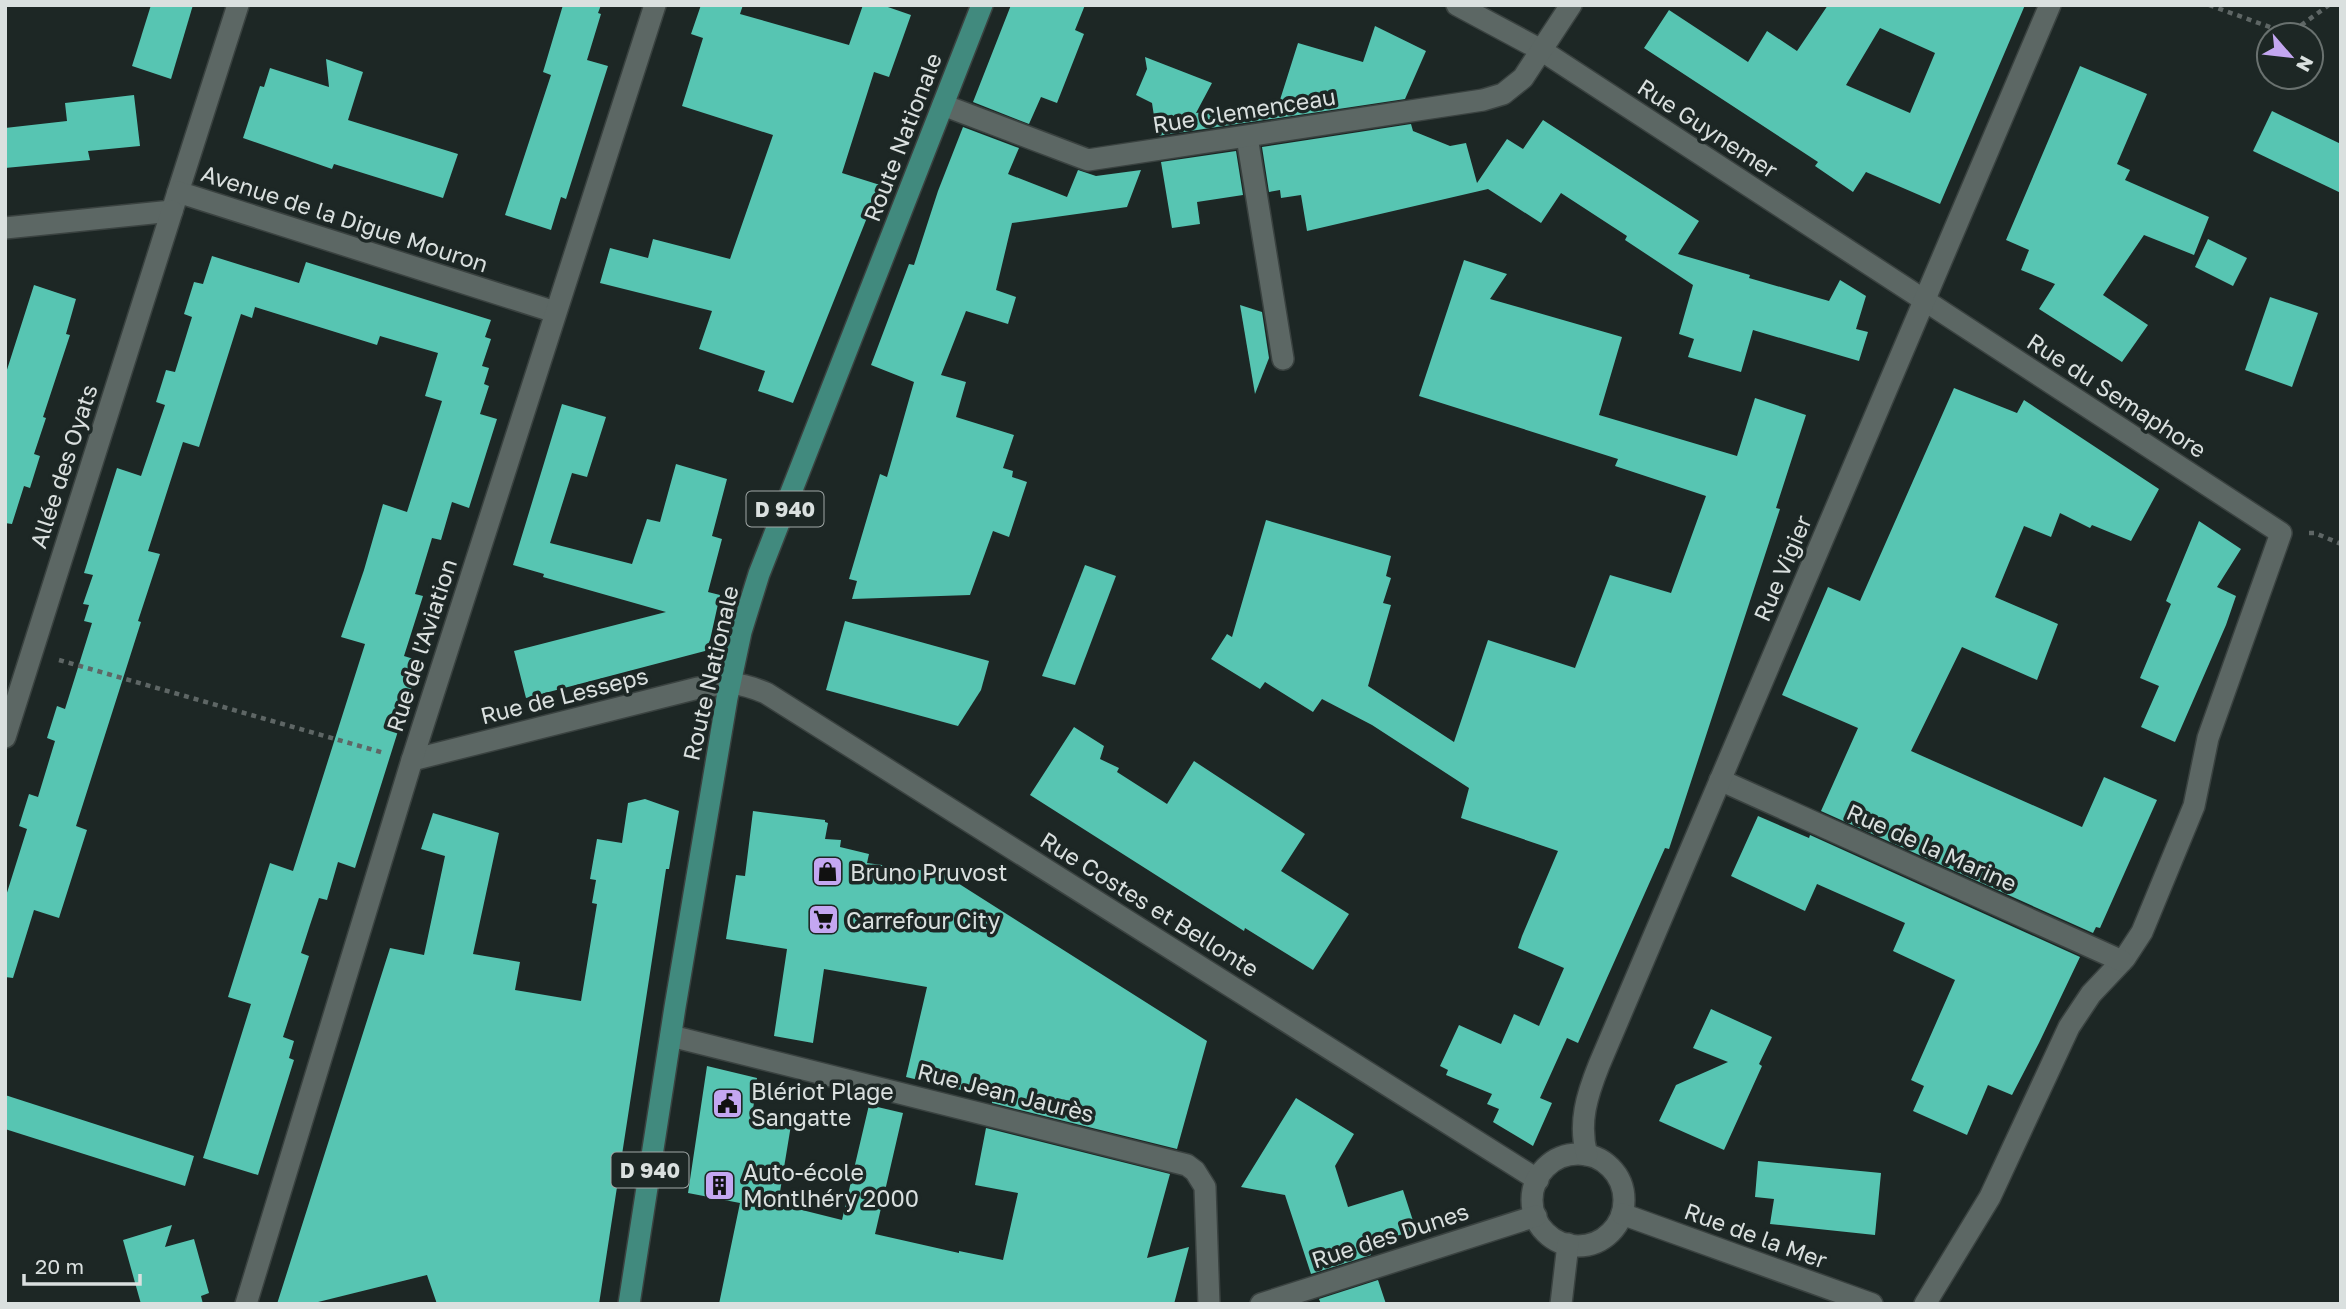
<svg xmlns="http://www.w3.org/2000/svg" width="2346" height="1309" font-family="'Golos Text',sans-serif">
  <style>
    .building { fill: #57c5b2; fill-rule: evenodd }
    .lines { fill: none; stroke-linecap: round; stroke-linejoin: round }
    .service-casing { stroke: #3a4240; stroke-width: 24 }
    .minor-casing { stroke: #3a4240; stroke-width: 24 }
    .primary-casing { stroke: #3a4240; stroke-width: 24 }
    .path { stroke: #5e6665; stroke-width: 4.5; stroke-dasharray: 5 5; stroke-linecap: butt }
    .service { stroke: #5c6764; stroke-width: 21 }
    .minor { stroke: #5c6764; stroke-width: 21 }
    .primary { stroke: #418a7e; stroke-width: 21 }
    .labels { text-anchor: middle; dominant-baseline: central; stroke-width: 7; stroke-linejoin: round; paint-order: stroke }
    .shield { fill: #1d2725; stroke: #a1a8a7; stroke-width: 2 }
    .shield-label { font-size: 21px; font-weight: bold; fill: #dae0df }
    .street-label { font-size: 23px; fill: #dae0df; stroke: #1d2725 }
    .poi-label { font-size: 23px; fill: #dae0df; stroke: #1d2725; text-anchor: start }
  </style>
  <rect width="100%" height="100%" fill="#1d2725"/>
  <g class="building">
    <path d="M 151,5 L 193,5 L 171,79 L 132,66 Z"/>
    <path d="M 563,5 L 601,5 L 598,13 L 601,14 L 587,60 L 608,66 L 566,199 L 561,197 L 551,230 L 505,215 L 551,75 L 543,72 Z"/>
    <path d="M 701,5 L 743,5 L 740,14 L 849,45 L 863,5 L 882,5 L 911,15 L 889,77 L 874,72 L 842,173 L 880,185 L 793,403 L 758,391 L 765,371 L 699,349 L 712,311 L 600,283 L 610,248 L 648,258 L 653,239 L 730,259 L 773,135 L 682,106 L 703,38 L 691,34 Z"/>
    <path d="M 1011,5 L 1085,5 L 1075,30 L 1084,34 L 1057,103 L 1041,97 L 1029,124 L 973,102 Z"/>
    <path d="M 1828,5 L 2025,5 L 1940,204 L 1866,172 L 1853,192 L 1815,166 L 1818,162 L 1644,48 L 1669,10 L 1748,62 L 1767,31 L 1797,51 ZM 1880,28 L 1935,53 L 1910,113 L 1846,85 Z"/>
    <path d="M 1375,26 L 1426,51 L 1405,99 L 1157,136 L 1152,103 L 1136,95 L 1147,69 L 1145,57 L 1212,83 L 1196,113 L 1279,103 L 1298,43 L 1363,62 Z"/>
    <path d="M 326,59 L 363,72 L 348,120 L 458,154 L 443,198 L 334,164 L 332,169 L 243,138 L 260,86 L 264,87 L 270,68 L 329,87 Z"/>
    <path d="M 2080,66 L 2147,94 L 2117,164 L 2130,170 L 2125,180 L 2209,217 L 2194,255 L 2144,235 L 2103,295 L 2148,325 L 2122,362 L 2039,309 L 2055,284 L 2021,270 L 2029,250 L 2006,240 Z"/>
    <path d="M 134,95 L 140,146 L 88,151 L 90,160 L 5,168 L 5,128 L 67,121 L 65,103 Z"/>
    <path d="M 2272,111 L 2341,144 L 2341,193 L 2253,151 Z"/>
    <path d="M 1543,120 L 1699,221 L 1678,254 L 1750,275 L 1749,278 L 1829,301 L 1840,280 L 1866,296 L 1856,329 L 1868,332 L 1859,361 L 1753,330 L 1741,372 L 1688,357 L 1694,339 L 1679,334 L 1693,285 L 1625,240 L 1627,236 L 1561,193 L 1541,223 L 1488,189 L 1307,231 L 1301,195 L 1281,198 L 1280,190 L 1269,192 L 1262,147 L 1411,124 L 1413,131 L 1450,146 L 1466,143 L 1477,183 L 1507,139 L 1523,149 Z"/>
    <path d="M 963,127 L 1019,148 L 1008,174 L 1067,197 L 1078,170 L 1096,176 L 1141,170 L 1127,207 L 1012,223 L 996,290 L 1016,297 L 1008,324 L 966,311 L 941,375 L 966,382 L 956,417 L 1014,435 L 1003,468 L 1013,471 L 1012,477 L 1027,482 L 1009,537 L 993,531 L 970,595 L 852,599 L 857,581 L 849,579 L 880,474 L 887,477 L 914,382 L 871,365 L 909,264 L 914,265 L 938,191 Z"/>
    <path d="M 1236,151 L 1243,195 L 1197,202 L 1200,224 L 1172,228 L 1161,162 Z"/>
    <path d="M 2208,239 L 2247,258 L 2233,286 L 2195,267 Z"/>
    <path d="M 212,256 L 299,283 L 306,262 L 491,320 L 485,337 L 491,339 L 482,366 L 489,368 L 484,384 L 489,386 L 480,414 L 497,419 L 469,508 L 452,502 L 441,540 L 432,538 L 415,594 L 423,596 L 404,656 L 420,661 L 355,868 L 338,862 L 327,900 L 319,898 L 310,925 L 301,953 L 309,956 L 283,1037 L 294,1041 L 289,1058 L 294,1060 L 258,1175 L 203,1158 L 251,1004 L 228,997 L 270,863 L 293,871 L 365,644 L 341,637 L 364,570 L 383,504 L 407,512 L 442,401 L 425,396 L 438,353 L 380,336 L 377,345 L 255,307 L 252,318 L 241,314 L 199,447 L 183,442 L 148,551 L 160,554 L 138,621 L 141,622 L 76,826 L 87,830 L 59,918 L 34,910 L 13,978 L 5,977 L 5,899 L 27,829 L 19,826 L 29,794 L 38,797 L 55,741 L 47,738 L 57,706 L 65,709 L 92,623 L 84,621 L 89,605 L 83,604 L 93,575 L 84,573 L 117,468 L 141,476 L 165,405 L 156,402 L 166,370 L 175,372 L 192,317 L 184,314 L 194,282 L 203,284 Z"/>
    <path d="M 1464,260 L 1507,274 L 1490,299 L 1622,337 L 1599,415 L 1737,456 L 1755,398 L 1806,415 L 1776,508 L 1780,509 L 1669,849 L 1665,848 L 1578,1043 L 1567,1038 L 1540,1098 L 1552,1103 L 1533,1146 L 1493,1122 L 1499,1109 L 1487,1104 L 1492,1094 L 1446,1075 L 1448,1070 L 1440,1066 L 1459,1025 L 1501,1044 L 1514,1014 L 1539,1026 L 1564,968 L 1518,948 L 1522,936 L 1558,851 L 1461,818 L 1469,788 L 1372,725 L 1322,699 L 1313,712 L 1265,682 L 1260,689 L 1211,659 L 1227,634 L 1232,637 L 1266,520 L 1391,556 L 1386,576 L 1391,578 L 1383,603 L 1391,605 L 1368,686 L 1454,742 L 1488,640 L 1575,668 L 1610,575 L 1671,593 L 1706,496 L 1615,466 L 1618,459 L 1419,396 Z"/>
    <path d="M 34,285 L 76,299 L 66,334 L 70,335 L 43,417 L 46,418 L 34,454 L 40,456 L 30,488 L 24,486 L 12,524 L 5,523 L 5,376 Z"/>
    <path d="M 2270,297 L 2318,313 L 2292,387 L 2245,370 Z"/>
    <path d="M 1240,305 L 1262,312 L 1269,358 L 1255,394 Z"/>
    <path d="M 1954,388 L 2017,413 L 2024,400 L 2159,489 L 2131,541 L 2092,525 L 2090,528 L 2060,513 L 2051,537 L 2024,526 L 1995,597 L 2058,624 L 2037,680 L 1962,647 L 1911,751 L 2082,827 L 2104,777 L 2157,800 L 2100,928 L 2096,927 L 2093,933 L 1821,811 L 1858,728 L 1782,695 L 1828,587 L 1860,601 Z"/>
    <path d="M 562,404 L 606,417 L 587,477 L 572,473 L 550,543 L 632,564 L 647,519 L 660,522 L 676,464 L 727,479 L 712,536 L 722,539 L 708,592 L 720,595 L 710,640 L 705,651 L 526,698 L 514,651 L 666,612 L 543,577 L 544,574 L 513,565 Z"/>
    <path d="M 2199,521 L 2241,549 L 2217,587 L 2236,596 L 2226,625 L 2175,742 L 2141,727 L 2159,686 L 2140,678 L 2171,604 L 2166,601 Z"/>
    <path d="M 1085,565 L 1116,576 L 1075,685 L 1042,676 Z"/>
    <path d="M 845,621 L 989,661 L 981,690 L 958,726 L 826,690 Z"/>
    <path d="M 1074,727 L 1104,746 L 1100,759 L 1119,768 L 1117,772 L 1167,804 L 1194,761 L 1305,834 L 1281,871 L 1349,914 L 1313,970 L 1245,928 L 1244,931 L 1030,795 Z"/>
    <path d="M 645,799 L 679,811 L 669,869 L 666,869 L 599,1304 L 437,1304 L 427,1275 L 310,1304 L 277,1304 L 390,948 L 424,955 L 445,856 L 421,849 L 433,813 L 499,833 L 473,954 L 520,962 L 515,990 L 581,1001 L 597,904 L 592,903 L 596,880 L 590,879 L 597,839 L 622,843 L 628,803 Z"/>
    <path d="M 753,811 L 825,820 L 825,822 L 828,823 L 825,839 L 841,840 L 840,847 L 869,854 L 867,863 L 942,873 L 1207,1041 L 1177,1149 L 992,1103 L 992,1099 L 986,1097 L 987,1096 L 906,1077 L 927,987 L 824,969 L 813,1043 L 774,1036 L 787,949 L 726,939 L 736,875 L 745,876 Z"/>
    <path d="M 1758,816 L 1809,838 L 1810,835 L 2080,957 L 2039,1043 L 2012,1095 L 1988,1085 L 1967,1135 L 1913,1111 L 1924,1086 L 1911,1080 L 1955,980 L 1893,951 L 1905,923 L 1817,884 L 1805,911 L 1731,876 Z"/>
    <path d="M 1711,1009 L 1772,1037 L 1759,1064 L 1762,1066 L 1724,1150 L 1659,1121 L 1676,1085 L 1728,1062 L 1693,1048 Z"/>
    <path d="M 707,1066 L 757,1078 L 753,1110 L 792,1119 L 778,1204 L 842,1220 L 869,1105 L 903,1113 L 875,1234 L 959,1253 L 959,1251 L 1003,1260 L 1018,1193 L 975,1185 L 986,1128 L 1170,1174 L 1147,1258 L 1189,1247 L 1174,1304 L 719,1304 L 740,1203 L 688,1193 Z"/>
    <path d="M 5,1095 L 194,1156 L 185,1186 L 5,1129 Z"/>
    <path d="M 1296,1098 L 1354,1134 L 1335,1166 L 1348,1207 L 1403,1190 L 1416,1230 L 1367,1245 L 1371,1255 L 1311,1274 L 1285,1195 L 1241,1187 Z"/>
    <path d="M 1758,1161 L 1881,1173 L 1875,1235 L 1770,1224 L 1774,1199 L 1755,1197 Z"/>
    <path d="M 172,1225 L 165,1247 L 194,1239 L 209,1293 L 201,1296 L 203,1304 L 141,1304 L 123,1240 Z"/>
    <path d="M 1378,1280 L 1386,1304 L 1321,1304 L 1319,1299 Z"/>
  </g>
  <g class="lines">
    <defs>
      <path id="service" d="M 1247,137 L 1283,359"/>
      <g id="minor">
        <path d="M 1457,5 L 1541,50 L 2281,533 L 2208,738 L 2194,806 L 2142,932 L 2125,958 L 2091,994 L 2069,1027 L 1990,1197 L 1925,1304"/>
        <path d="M 943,105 L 1088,160 L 1483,100 L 1503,94 L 1523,78 L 1571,5"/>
        <path d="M 178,192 L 238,5"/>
        <path d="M 5,228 L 172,211 L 178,192 L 555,312"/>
        <path d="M 5,737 L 172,211"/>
        <path d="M 412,760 L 698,688 C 729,682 737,681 766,693 L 1538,1180"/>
        <path d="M 1720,780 L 2122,961"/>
        <path d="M 671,1036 L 1187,1165 L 1195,1171 L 1205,1187 L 1209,1304"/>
        <circle cx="1578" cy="1200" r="46"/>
        <path d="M 1587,1155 C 1578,1123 1587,1095 1599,1065 L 2050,5"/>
        <path d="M 1622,1214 L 1872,1304"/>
        <path d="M 246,1304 L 412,760 L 655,5"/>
        <path d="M 1261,1304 L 1536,1216"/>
        <path d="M 1561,1304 L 1568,1244"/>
      </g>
      <path id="primary" d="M 629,1304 L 675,1007 L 727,698 L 741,632 L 759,574 L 982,5"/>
    </defs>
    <use href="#service" class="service-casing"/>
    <use href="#minor" class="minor-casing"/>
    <use href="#primary" class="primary-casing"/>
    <g class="path">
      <path d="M 2209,5 L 2289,34 L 2329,5"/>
      <path d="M 2309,533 L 2315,533 L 2341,544"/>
      <path d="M 59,660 L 384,753"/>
    </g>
    <use href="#service" class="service"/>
    <use href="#minor" class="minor"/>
    <use href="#primary" class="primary"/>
  </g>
  <defs>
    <symbol id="shop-square" viewBox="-11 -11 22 22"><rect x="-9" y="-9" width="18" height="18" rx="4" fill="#c4a7f1" stroke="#1d2725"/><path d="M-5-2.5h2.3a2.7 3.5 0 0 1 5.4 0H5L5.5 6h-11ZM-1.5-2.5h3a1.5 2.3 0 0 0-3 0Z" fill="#111"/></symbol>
    <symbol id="supermarket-square" viewBox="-11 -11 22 22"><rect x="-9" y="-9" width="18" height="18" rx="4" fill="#c4a7f1" stroke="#1d2725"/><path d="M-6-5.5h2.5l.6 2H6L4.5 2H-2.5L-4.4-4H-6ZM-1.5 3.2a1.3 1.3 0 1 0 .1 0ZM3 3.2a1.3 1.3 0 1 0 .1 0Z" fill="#111"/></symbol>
    <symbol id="civic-square" viewBox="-11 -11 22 22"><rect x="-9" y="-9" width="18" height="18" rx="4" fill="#c4a7f1" stroke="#1d2725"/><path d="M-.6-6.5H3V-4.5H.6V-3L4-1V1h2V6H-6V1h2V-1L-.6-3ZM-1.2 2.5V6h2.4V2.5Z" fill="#111"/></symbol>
    <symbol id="building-square" viewBox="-11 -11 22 22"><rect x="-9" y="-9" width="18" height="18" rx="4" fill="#c4a7f1" stroke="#1d2725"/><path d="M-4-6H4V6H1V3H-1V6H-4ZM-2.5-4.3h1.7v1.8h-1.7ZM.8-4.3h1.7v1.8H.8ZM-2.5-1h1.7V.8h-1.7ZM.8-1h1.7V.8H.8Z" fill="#111"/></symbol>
  </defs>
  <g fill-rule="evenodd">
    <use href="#shop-square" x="810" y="854" width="35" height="35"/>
    <use href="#supermarket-square" x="806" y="902" width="35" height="35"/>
    <use href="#civic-square" x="710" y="1086" width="35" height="35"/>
    <use href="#building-square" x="702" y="1168" width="35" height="35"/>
  </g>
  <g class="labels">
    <g class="shield">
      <rect x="746.5" y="491.5" width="77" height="35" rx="5"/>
      <rect x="611.5" y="1152.5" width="77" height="35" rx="5"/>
    </g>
    <g class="shield-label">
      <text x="785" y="509">D 940</text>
      <text x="650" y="1170">D 940</text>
    </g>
    <g class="street-label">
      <text transform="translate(1244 110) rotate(-9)">Rue Clemenceau</text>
      <text transform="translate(1708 128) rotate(33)">Rue Guynemer</text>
      <text transform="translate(902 137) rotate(-69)">Route Nationale</text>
      <text transform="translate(345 218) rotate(18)">Avenue de la Digue Mouron</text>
      <text transform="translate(2117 395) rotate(33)">Rue du Semaphore</text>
      <text transform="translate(63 466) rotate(-72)">Allée des Oyats</text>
      <text transform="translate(1782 568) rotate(-67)">Rue Vigier</text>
      <text transform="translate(421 645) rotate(-72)">Rue de l'Aviation</text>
      <text transform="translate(710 673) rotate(-77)">Route Nationale</text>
      <text transform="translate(564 695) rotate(-14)">Rue de Lesseps</text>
      <text transform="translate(1932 847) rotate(24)">Rue de la Marine</text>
      <text transform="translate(1150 904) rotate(32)">Rue Costes et Bellonte</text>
      <text transform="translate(1006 1092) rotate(14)">Rue Jean Jaurès</text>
      <text transform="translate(1390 1235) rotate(-18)">Rue des Dunes</text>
      <text transform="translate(1756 1235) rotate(20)">Rue de la Mer</text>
    </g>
    <g class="poi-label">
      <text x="850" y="872">Bruno Pruvost</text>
      <text x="846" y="920">Carrefour City</text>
      <text x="751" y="1091">Blériot Plage<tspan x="751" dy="26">Sangatte</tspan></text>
      <text x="743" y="1172">Auto-école<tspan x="743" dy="26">Montlhéry 2000</tspan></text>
    </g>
  </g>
  <rect width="2346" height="1309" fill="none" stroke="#dae0df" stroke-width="14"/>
  <g transform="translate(2290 56) rotate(118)"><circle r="33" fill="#1d2725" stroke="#69716f" stroke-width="2"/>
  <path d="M0-5L12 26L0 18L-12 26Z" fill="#c4a7f1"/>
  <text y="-10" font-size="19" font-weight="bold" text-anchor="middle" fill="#dae0df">N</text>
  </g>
  <path d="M24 1274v10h116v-10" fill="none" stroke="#dae0df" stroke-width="3.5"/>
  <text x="35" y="1274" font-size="21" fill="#dae0df" stroke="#1d2725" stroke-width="5" paint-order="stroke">20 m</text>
</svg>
